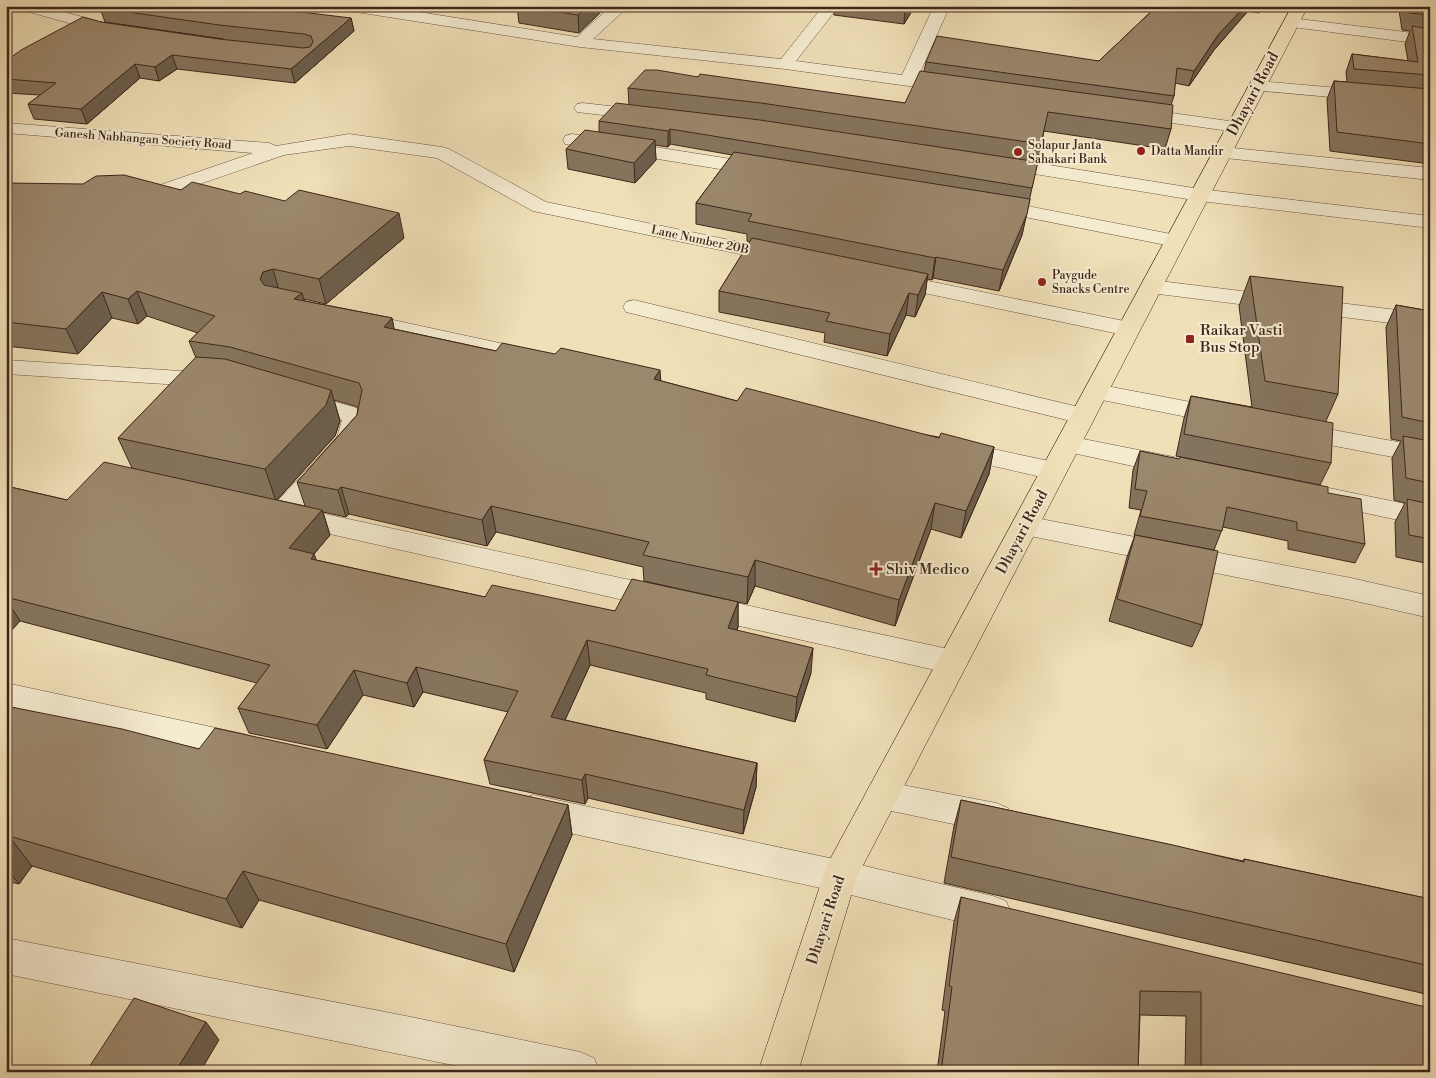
<svg xmlns="http://www.w3.org/2000/svg" width="1436" height="1078" font-family="'Libre Bodoni',serif">
  <style>
    .lines { fill: none; stroke-linecap: round; stroke-linejoin: round }
    .minor-casing { stroke: #6b5442; stroke-width: 1 }
    .major-casing { stroke: #3f261a; stroke-width: 1 }
    .minor { fill: #f5ebd1; fill-rule: evenodd }
    .major { fill: #f0e0b8; fill-rule: evenodd }
    .wall { fill: #85745d; stroke: #3f261a; fill-rule: evenodd }
    .shaded-wall { fill: #6c5e4c; stroke: #3f261a }
    .building { fill: #9b876c; stroke: #3f261a }
    .poi-dot { fill: #8f2418; stroke: #f5ebd1; stroke-width: 2 }
    .labels { text-anchor: middle; dominant-baseline: central; stroke-width: 4; stroke-linejoin: round; paint-order: stroke }
    .far-street-label { font-size: 12px; fill: #3f261a; stroke: #f5ebd1 }
    .far-poi-label { font-size: 12px; fill: #3f261a; stroke: #f5ebd1; text-anchor: start }
    .street-label { font-size: 15px; fill: #3f261a; stroke: #f5ebd1 }
    .poi-label { font-size: 15px; fill: #3f261a; stroke: #f5ebd1; text-anchor: start }
  </style>
  <rect width="100%" height="100%" fill="#f0e0b8"/>
  <filter id="stains"><feTurbulence type="fractalNoise" baseFrequency=".004" numOctaves="4"/><feColorMatrix values="0 0 0 0 .2 0 0 0 0 .09 0 0 0 0 .02 0 0 0 .5 -.17"/></filter>
  <radialGradient id="worn" r=".72"><stop offset=".6" stop-color="#630" stop-opacity="0"/><stop offset="1" stop-color="#630" stop-opacity=".3"/></radialGradient>
  <g class="lines">
    <defs>
      <g id="minor">
        <path d="M 15,6 L 42,6 L 119,27 L 121,30 L 119,33 L 113,35 L 18,9 Z"/>
        <path d="M 342,6 L 381,6 L 577,37 L 611,6 L 629,6 L 593,39 L 781,59 L 823,6 L 839,6 L 796,61 L 902,75 L 932,10 L 935,7 L 944,6 L 948,10 L 918,77 L 958,83 L 961,87 L 958,91 L 952,92 L 785,69 L 580,47 L 350,11 L 345,9 Z"/>
        <path d="M 1291,18 L 1430,35 L 1430,45 L 1285,26 L 1283,23 L 1285,20 Z"/>
        <path d="M 1258,81 L 1430,96 L 1430,106 L 1252,90 L 1249,86 L 1252,82 Z"/>
        <path d="M 583,103 L 644,110 L 650,111 L 653,115 L 650,119 L 644,120 L 577,112 L 574,108 L 577,104 Z"/>
        <path d="M 1136,108 L 1236,122 L 1242,123 L 1245,127 L 1242,131 L 1236,132 L 1130,117 L 1127,113 L 1130,109 Z"/>
        <path d="M 6,123 L 269,143 L 276,146 L 349,134 L 442,147 L 449,149 L 546,202 L 783,251 L 790,253 L 794,257 L 790,261 L 783,263 L 533,211 L 437,158 L 349,146 L 284,155 L 162,197 L 136,198 L 129,196 L 126,192 L 129,188 L 160,185 L 253,153 L 6,133 Z"/>
        <path d="M 572,134 L 763,164 L 770,166 L 773,170 L 770,174 L 763,176 L 565,144 L 563,140 L 565,136 Z"/>
        <path d="M 1223,147 L 1430,168 L 1430,180 L 1216,157 L 1214,153 L 1216,149 Z"/>
        <path d="M 999,157 L 1200,189 L 1430,216 L 1430,228 L 1200,201 L 992,167 L 990,163 L 992,159 Z"/>
        <path d="M 991,199 L 1176,235 L 1183,237 L 1186,241 L 1183,245 L 1176,247 L 984,209 L 981,205 L 984,201 Z"/>
        <path d="M 889,273 L 1129,322 L 1137,324 L 1140,329 L 1137,334 L 1129,336 L 881,284 L 878,279 L 881,274 Z"/>
        <path d="M 1151,280 L 1430,314 L 1430,328 L 1143,292 L 1140,287 L 1143,282 Z"/>
        <path d="M 634,300 L 1083,408 L 1092,410 L 1095,416 L 1092,422 L 1083,424 L 626,312 L 623,307 L 626,302 Z"/>
        <path d="M 356,312 L 532,350 L 540,352 L 544,357 L 540,362 L 532,364 L 348,324 L 345,319 L 348,314 Z"/>
        <path d="M 6,360 L 213,373 L 221,375 L 225,380 L 221,385 L 213,387 L 6,374 Z"/>
        <path d="M 1096,384 L 1222,408 L 1231,410 L 1234,416 L 1231,422 L 1222,424 L 1087,397 L 1084,392 L 1087,387 Z"/>
        <path d="M 301,392 L 364,410 L 367,416 L 362,440 L 358,446 L 302,509 L 953,650 L 964,654 L 968,662 L 964,670 L 953,674 L 272,521 L 269,514 L 272,507 L 337,437 L 342,420 L 292,405 L 289,400 L 292,395 Z"/>
        <path d="M 1296,423 L 1430,448 L 1430,464 L 1287,437 L 1283,431 L 1287,425 Z"/>
        <path d="M 1068,436 L 1174,457 L 1183,460 L 1187,466 L 1183,472 L 1174,475 L 1059,450 L 1055,444 L 1059,438 Z"/>
        <path d="M 955,441 L 1054,462 L 1063,465 L 1067,471 L 1063,477 L 1054,480 L 946,455 L 942,449 L 946,443 Z"/>
        <path d="M 1324,487 L 1430,509 L 1430,527 L 1315,502 L 1311,496 L 1315,490 Z"/>
        <path d="M 1025,516 L 1351,578 L 1430,596 L 1430,618 L 1351,600 L 1015,533 L 1011,526 L 1015,519 Z"/>
        <path d="M 6,683 L 244,734 L 255,738 L 260,747 L 255,756 L 244,760 L 6,707 Z"/>
        <path d="M 882,781 L 996,803 L 1008,808 L 1013,818 L 1008,828 L 996,833 L 882,809 L 870,805 L 865,795 L 870,785 Z"/>
        <path d="M 533,795 L 839,860 L 993,896 L 1006,901 L 1011,913 L 1006,925 L 993,930 L 839,892 L 533,825 L 521,820 L 516,810 L 521,800 Z"/>
        <path d="M 6,938 L 411,1017 L 580,1052 L 594,1058 L 600,1072 L 487,1072 L 6,974 Z"/>
      </g>
      <path id="major" d="M 1292,6 L 1308,6 L 856,879 L 798,1072 L 758,1072 L 827,865 Z"/>
    </defs>
    <use href="#minor" class="minor-casing"/>
    <use href="#major" class="major-casing"/>
    <use href="#minor" class="minor"/>
    <use href="#major" class="major"/>
  </g>
  <g class="wall">
    <path d="M 517,6 L 607,6 L 579,33 L 519,23 Z"/>
    <path d="M 835,6 L 915,6 L 904,24 L 834,15 Z"/>
    <path d="M 1157,6 L 1262,6 L 1259,13 L 1248,11 L 1214,50 L 1189,86 L 1175,83 L 1174,96 L 1171,105 L 1171,129 L 1165,149 L 1044,131 L 1022,235 L 999,291 L 933,278 L 932,280 L 927,279 L 925,295 L 915,317 L 906,315 L 887,356 L 824,342 L 825,333 L 719,312 L 719,291 L 750,242 L 747,241 L 747,234 L 696,224 L 696,203 L 732,155 L 670,144 L 668,147 L 655,145 L 656,160 L 635,183 L 568,169 L 566,149 L 599,132 L 599,121 L 629,105 L 628,88 L 698,77 L 905,103 L 924,71 L 926,62 L 1099,61 Z"/>
    <path d="M 1373,6 L 1430,6 L 1430,164 L 1330,151 L 1327,99 L 1334,81 L 1347,82 L 1346,72 L 1352,54 L 1408,61 L 1405,44 L 1410,31 L 1402,30 L 1399,10 Z"/>
    <path d="M 100,8 L 351,18 L 354,31 L 295,83 L 177,69 L 159,81 L 140,78 L 87,124 L 34,119 L 28,104 L 40,95 L 6,93 L 6,61 L 101,22 L 223,39 L 105,22 Z"/>
    <path d="M 6,183 L 181,190 L 404,238 L 326,304 L 304,299 L 305,301 L 392,318 L 394,329 L 496,351 L 661,381 L 737,401 L 994,447 L 989,474 L 961,538 L 931,529 L 895,626 L 755,586 L 747,604 L 644,581 L 643,567 L 496,532 L 487,546 L 349,514 L 346,517 L 323,512 L 330,535 L 314,554 L 316,560 L 485,597 L 615,611 L 738,602 L 738,627 L 737,630 L 811,673 L 795,722 L 706,699 L 706,693 L 590,665 L 565,720 L 757,763 L 756,787 L 743,834 L 588,798 L 585,804 L 490,784 L 484,760 L 508,712 L 423,692 L 414,707 L 363,695 L 327,749 L 249,733 L 238,708 L 257,683 L 20,621 L 6,636 L 6,486 L 67,500 L 132,468 L 118,438 L 196,358 L 189,341 L 198,333 L 147,316 L 138,324 L 112,318 L 78,354 L 6,346 ZM 334,400 L 358,407 L 357,415 L 297,482 L 305,506 L 277,500 L 335,436 L 340,421 Z"/>
    <path d="M 1250,276 L 1338,394 L 1326,421 L 1331,463 L 1320,485 L 1176,456 L 1184,418 L 1191,396 L 1252,407 L 1239,306 Z"/>
    <path d="M 1396,305 L 1430,311 L 1430,564 L 1396,557 L 1395,522 L 1405,503 L 1394,500 L 1392,458 L 1401,441 L 1391,439 L 1386,327 Z"/>
    <path d="M 1140,451 L 1328,493 L 1365,544 L 1355,563 L 1288,549 L 1288,541 L 1223,527 L 1214,550 L 1134,535 L 1141,510 L 1129,508 L 1133,470 Z"/>
    <path d="M 1135,535 L 1202,625 L 1192,647 L 1109,621 L 1127,557 Z"/>
    <path d="M 6,706 L 199,749 L 568,805 L 572,835 L 514,972 L 259,900 L 242,928 L 32,866 L 19,884 L 6,881 Z"/>
    <path d="M 961,800 L 1243,861 L 1244,859 L 1430,899 L 1430,995 L 944,883 L 954,826 Z"/>
    <path d="M 961,897 L 1430,1072 L 1185,1072 L 1186,1016 L 1140,1015 L 1138,1072 L 937,1072 L 945,1011 L 942,1010 L 954,922 Z"/>
  </g>
  <g class="shaded-wall">
    <path d="M 588,6 L 607,6 L 579,33 L 578,15 Z"/>
    <path d="M 905,6 L 915,6 L 904,24 Z"/>
    <path d="M 1245,6 L 1250,6 L 1248,11 L 1214,50 L 1189,86 L 1194,71 L 1218,35 Z"/>
    <path d="M 351,18 L 354,31 L 295,83 L 291,69 Z"/>
    <path d="M 172,55 L 177,69 L 159,81 L 155,67 Z"/>
    <path d="M 135,64 L 140,78 L 87,124 L 81,109 Z"/>
    <path d="M 670,129 L 670,144 L 668,147 L 668,131 Z"/>
    <path d="M 655,140 L 656,160 L 635,183 L 634,163 Z"/>
    <path d="M 1030,199 L 1022,235 L 999,291 L 1003,270 Z"/>
    <path d="M 399,213 L 404,238 L 326,304 L 319,279 Z"/>
    <path d="M 936,257 L 933,278 L 932,280 L 935,258 Z"/>
    <path d="M 273,269 L 280,294 L 270,297 L 260,279 L 263,272 Z"/>
    <path d="M 928,274 L 925,295 L 915,317 L 918,295 Z"/>
    <path d="M 137,291 L 147,316 L 138,324 L 128,299 Z"/>
    <path d="M 102,292 L 112,318 L 78,354 L 66,329 Z"/>
    <path d="M 302,293 L 309,318 L 294,299 Z"/>
    <path d="M 909,293 L 906,315 L 887,356 L 890,334 Z"/>
    <path d="M 392,318 L 397,344 L 384,327 Z"/>
    <path d="M 660,370 L 662,396 L 654,379 Z"/>
    <path d="M 331,390 L 340,421 L 335,436 L 276,501 L 265,469 Z"/>
    <path d="M 994,447 L 989,474 L 961,538 L 966,511 Z"/>
    <path d="M 341,487 L 349,514 L 346,517 L 338,490 Z"/>
    <path d="M 935,503 L 931,529 L 895,626 L 899,600 Z"/>
    <path d="M 491,506 L 496,532 L 487,546 L 482,520 Z"/>
    <path d="M 322,510 L 330,535 L 298,573 L 289,548 Z"/>
    <path d="M 314,554 L 323,579 L 311,559 Z"/>
    <path d="M 755,560 L 755,586 L 747,604 L 748,577 Z"/>
    <path d="M 6,599 L 20,621 L 6,636 Z"/>
    <path d="M 738,602 L 738,627 L 728,653 L 728,628 Z"/>
    <path d="M 587,640 L 590,665 L 555,742 L 551,717 Z"/>
    <path d="M 813,648 L 811,673 L 795,722 L 797,697 Z"/>
    <path d="M 416,667 L 423,692 L 414,707 L 407,683 Z"/>
    <path d="M 354,670 L 363,695 L 327,749 L 317,725 Z"/>
    <path d="M 757,763 L 756,787 L 743,834 L 744,810 Z"/>
    <path d="M 585,774 L 588,798 L 585,804 L 582,780 Z"/>
    <path d="M 568,805 L 572,835 L 514,972 L 506,944 Z"/>
    <path d="M 9,836 L 32,866 L 19,884 L 6,868 L 6,840 Z"/>
    <path d="M 243,871 L 259,900 L 242,928 L 226,899 Z"/>
    <path d="M 206,1022 L 219,1040 L 200,1072 L 175,1072 Z"/>
  </g>
  <g class="building">
    <path d="M 104,6 L 240,6 L 245,7 L 246,6 L 251,6 L 351,18 L 291,69 L 172,55 L 155,67 L 135,64 L 81,109 L 28,104 L 56,83 L 6,79 L 6,61 L 21,50 L 83,17 L 101,22 L 219,39 L 303,48 L 310,47 L 313,42 L 311,36 L 304,34 L 219,25 L 100,8 Z"/>
    <path d="M 518,6 L 588,6 L 578,15 Z"/>
    <path d="M 1157,6 L 1245,6 L 1218,35 L 1194,71 L 1177,68 L 1174,96 L 926,62 L 937,36 L 1099,61 Z"/>
    <path d="M 1408,6 L 1430,6 L 1430,15 L 1409,13 Z"/>
    <path d="M 1412,26 L 1430,29 L 1430,75 L 1354,69 L 1352,54 L 1418,62 Z"/>
    <path d="M 645,70 L 657,70 L 698,77 L 700,74 L 905,103 L 920,71 L 1173,105 L 1171,129 L 1048,112 L 1041,144 L 761,103 L 628,88 Z"/>
    <path d="M 1334,81 L 1430,89 L 1430,144 L 1337,132 Z"/>
    <path d="M 616,103 L 760,120 L 1038,162 L 1032,188 L 670,129 L 668,131 L 599,121 Z"/>
    <path d="M 585,130 L 655,140 L 634,163 L 566,149 Z"/>
    <path d="M 734,152 L 1030,199 L 1027,214 L 1003,270 L 936,257 L 935,258 L 748,221 L 752,214 L 696,203 Z"/>
    <path d="M 124,175 L 181,190 L 192,182 L 240,194 L 245,191 L 285,201 L 299,190 L 399,213 L 319,279 L 273,269 L 263,272 L 260,279 L 264,285 L 302,293 L 294,299 L 392,318 L 384,327 L 496,351 L 502,343 L 555,354 L 561,348 L 660,370 L 654,379 L 737,401 L 746,388 L 939,438 L 941,433 L 994,447 L 966,511 L 935,503 L 899,600 L 755,560 L 748,577 L 643,555 L 649,542 L 491,506 L 482,520 L 341,487 L 338,490 L 297,482 L 357,415 L 362,390 L 359,383 L 230,347 L 189,341 L 215,316 L 137,291 L 128,299 L 102,292 L 66,329 L 6,322 L 6,183 L 83,184 L 96,176 Z"/>
    <path d="M 752,238 L 928,274 L 918,295 L 909,293 L 890,334 L 826,321 L 830,313 L 719,291 Z"/>
    <path d="M 1250,276 L 1343,287 L 1338,394 L 1265,381 Z"/>
    <path d="M 1396,305 L 1430,311 L 1430,423 L 1402,417 Z"/>
    <path d="M 196,357 L 225,359 L 331,390 L 326,405 L 265,469 L 118,438 Z"/>
    <path d="M 1191,396 L 1333,423 L 1331,463 L 1184,434 Z"/>
    <path d="M 1403,436 L 1430,441 L 1430,483 L 1406,478 Z"/>
    <path d="M 1140,451 L 1179,459 L 1180,457 L 1328,487 L 1328,493 L 1361,499 L 1365,544 L 1297,530 L 1297,522 L 1227,507 L 1222,531 L 1140,516 L 1147,491 L 1135,489 Z"/>
    <path d="M 104,462 L 322,510 L 289,548 L 314,554 L 311,559 L 485,597 L 492,585 L 615,611 L 632,579 L 738,602 L 728,628 L 813,648 L 797,697 L 706,675 L 708,669 L 587,640 L 551,717 L 757,763 L 744,810 L 585,774 L 582,780 L 484,760 L 518,691 L 416,667 L 407,683 L 354,670 L 317,725 L 238,708 L 270,665 L 6,597 L 6,486 L 67,500 Z"/>
    <path d="M 1407,499 L 1430,504 L 1430,539 L 1409,535 Z"/>
    <path d="M 1135,535 L 1218,551 L 1202,625 L 1117,599 Z"/>
    <path d="M 6,706 L 122,729 L 199,749 L 215,728 L 568,805 L 506,944 L 243,871 L 226,899 L 9,836 L 6,840 Z"/>
    <path d="M 961,800 L 1173,845 L 1244,862 L 1244,859 L 1430,899 L 1430,966 L 951,857 Z"/>
    <path d="M 961,897 L 1430,1008 L 1430,1072 L 1201,1072 L 1201,992 L 1140,991 L 1138,1072 L 941,1072 L 952,987 L 949,986 Z"/>
    <path d="M 134,998 L 206,1022 L 175,1072 L 86,1072 Z"/>
    <path d="M 309,1067 L 321,1072 L 307,1072 Z"/>
  </g>
  <g class="poi-dot">
    <circle cx="1141" cy="151" r="5"/>
    <circle cx="1018" cy="152" r="5"/>
    <circle cx="1042" cy="282" r="5"/>
    <rect x="1185" y="334" width="10" height="10" rx="2.5"/>
    <path d="M873.5 561.5h5v5h5v5h-5v5h-5v-5h-5v-5h5z"/>
  </g>
  <g class="labels">
    <g class="far-street-label">
      <text transform="translate(143 139) rotate(4)">Ganesh Nabhangan Society Road</text>
      <text transform="translate(700 240) rotate(12)">Lane Number 20B</text>
    </g>
    <g class="far-poi-label">
      <text x="1028" y="145">Solapur Janta<tspan x="1028" dy="14">Sahakari Bank</tspan></text>
      <text x="1151" y="151">Datta Mandir</text>
      <text x="1052" y="275">Paygude<tspan x="1052" dy="14">Snacks Centre</tspan></text>
    </g>
    <g class="street-label">
      <text transform="translate(1253 94) rotate(-62)">Dhayari Road</text>
      <text transform="translate(1022 532) rotate(-62)">Dhayari Road</text>
      <text transform="translate(826 920) rotate(-72)">Dhayari Road</text>
    </g>
    <g class="poi-label">
      <text x="1200" y="330">Raikar Vasti<tspan x="1200" dy="17">Bus Stop</tspan></text>
      <text x="886" y="569">Shiv Medico</text>
    </g>
  </g>
  <rect width="1436" height="1078" fill="none" stroke="#f0e0b8" stroke-width="25"/>
  <rect x="8" y="8" width="1421" height="1063" fill="none" stroke="#3f261a" stroke-width="2.5"/>
  <rect x="12" y="12" width="1411" height="1053" fill="none" stroke="#3f261a"/>
  <rect width="100%" height="100%" filter="url(#stains)"/>
  <rect width="100%" height="100%" fill="url(#worn)"/>
</svg>
